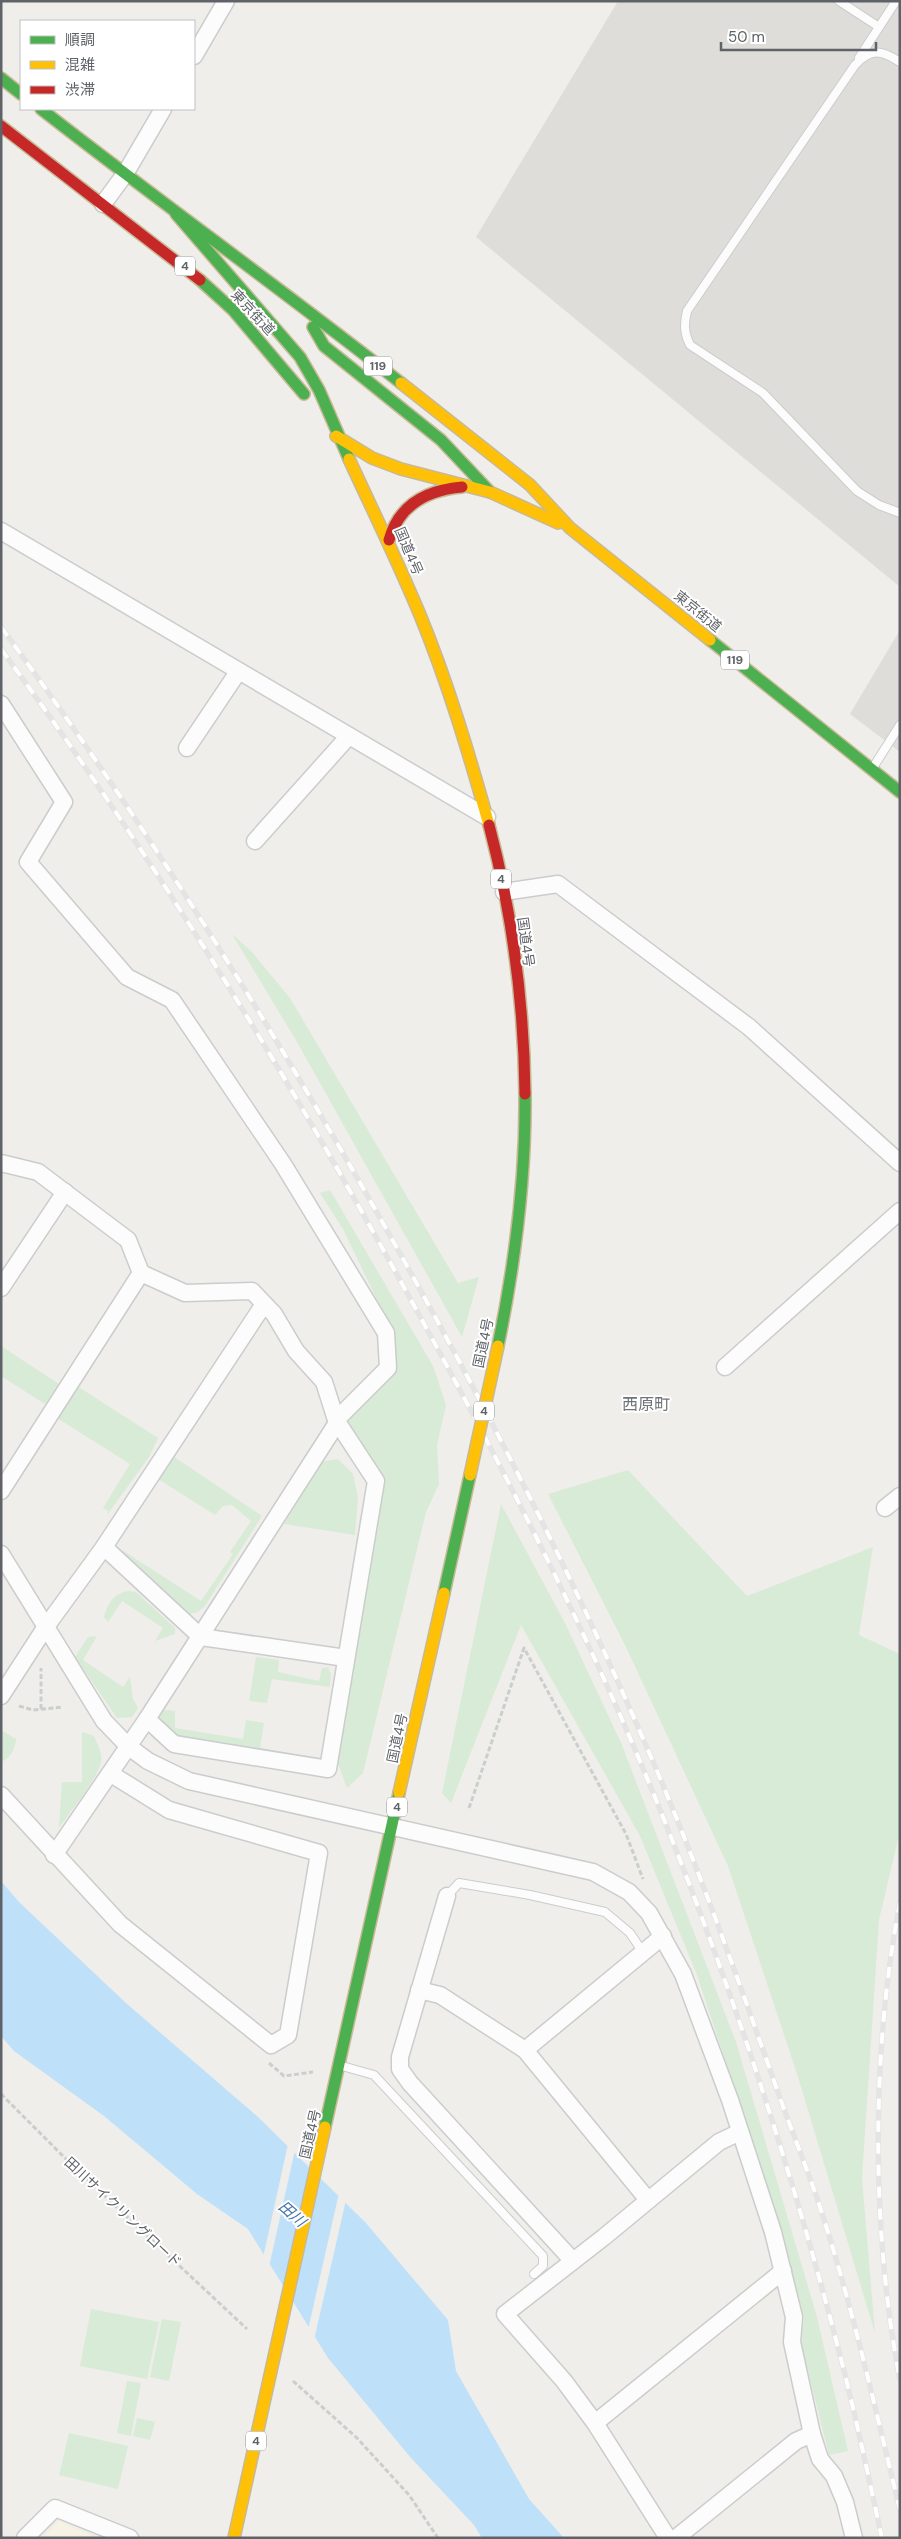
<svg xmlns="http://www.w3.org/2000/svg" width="901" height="2539" font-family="'DM Sans','Noto Sans JP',sans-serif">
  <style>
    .commercial { fill: #f7f3e4 }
    .industrial { fill: #dfddda }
    .green { fill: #d8ebd6 }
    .water { fill: #bfe0f9 }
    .pier { fill: #efeeea }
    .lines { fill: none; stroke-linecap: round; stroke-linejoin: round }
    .lane-casing { stroke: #cbcccc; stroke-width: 10 }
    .street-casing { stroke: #cbcccc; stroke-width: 19 }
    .fast-casing { stroke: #c8b996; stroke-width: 14 }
    .slow-casing { stroke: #c8b996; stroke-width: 14 }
    .jam-casing { stroke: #c8b996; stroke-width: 14 }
    .path { stroke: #cacfcc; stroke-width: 3; stroke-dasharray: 5 2.5; stroke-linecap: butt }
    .lane { stroke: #fdfcfc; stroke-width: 8 }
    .street { stroke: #fdfcfc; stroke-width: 16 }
    .fast { stroke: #4caf50; stroke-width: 11 }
    .slow { stroke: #ffc107; stroke-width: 11 }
    .jam { stroke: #c62828; stroke-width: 11 }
    .rail-casing { stroke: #e4e4e4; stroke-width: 5.5 }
    .rail { stroke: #fff; stroke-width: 4; stroke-dasharray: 11; stroke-linecap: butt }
    .slow-bridge-casing { stroke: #c8b996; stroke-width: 14; stroke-linecap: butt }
    .slow-bridge { stroke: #ffc107; stroke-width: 11 }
    .labels { text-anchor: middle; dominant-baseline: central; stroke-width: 4; stroke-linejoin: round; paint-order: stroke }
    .shield { fill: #fff; stroke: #8f9295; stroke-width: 1 }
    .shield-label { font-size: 12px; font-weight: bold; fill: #5f6368 }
    .street-label { font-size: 14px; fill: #5f6368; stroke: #fff }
    .water-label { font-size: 15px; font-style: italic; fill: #4174aa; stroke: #fff }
    .quarter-label { font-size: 16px; fill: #70757a; stroke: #fff }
  </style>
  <rect width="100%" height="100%" fill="#efeeea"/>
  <path class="commercial" d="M 59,2521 L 96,2538 L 43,2538 Z"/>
  <g class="industrial">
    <path d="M 618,1 L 900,1 L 900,587 L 476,237 Z"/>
    <path d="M 900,630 L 900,752 L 850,714 Z"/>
  </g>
  <g class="green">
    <path d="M 232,934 L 252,952 L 290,998 L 458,1283 L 479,1277 L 462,1337 L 297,1042 Z"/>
    <path d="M 330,1190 L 433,1366 L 446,1405 L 437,1445 L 439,1484 L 426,1512 L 363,1773 L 347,1788 L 337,1761 L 382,1476 L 346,1422 L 392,1374 L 395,1337 L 343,1229 L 320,1193 Z"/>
    <path d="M 1,1346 L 59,1384 L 45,1404 L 1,1376 Z"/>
    <path d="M 77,1386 L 158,1438 L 149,1457 L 107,1515 L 108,1511 L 103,1508 L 130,1464 L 57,1418 Z"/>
    <path d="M 170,1454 L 262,1516 L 205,1606 L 198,1612 L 186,1615 L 122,1554 L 122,1550 L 201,1601 L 233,1554 L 230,1552 L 251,1521 L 232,1505 L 223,1506 L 215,1515 L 158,1479 Z"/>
    <path d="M 338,1459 L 353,1474 L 358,1498 L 355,1535 L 284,1524 L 321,1462 Z"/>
    <path d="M 628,1470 L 747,1596 L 873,1547 L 859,1635 L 900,1654 L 900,1831 L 879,1920 L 862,2178 L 875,2333 L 798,2077 L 728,1866 L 625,1645 L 548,1494 Z"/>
    <path d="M 501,1504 L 565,1623 L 622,1745 L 736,2042 L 817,2317 L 848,2451 L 829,2455 L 801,2343 L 804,2318 L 780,2227 L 697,1975 L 640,1836 L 521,1625 L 451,1803 L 442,1793 Z"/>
    <path d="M 129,1591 L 136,1592 L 175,1628 L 175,1634 L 155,1641 L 163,1628 L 122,1601 L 108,1622 L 104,1617 C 108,1603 114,1593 129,1591 Z"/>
    <path d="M 97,1636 L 83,1660 L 123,1687 L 130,1677 L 133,1699 L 138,1708 L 132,1717 L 117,1718 L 75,1657 L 88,1637 Z"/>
    <path d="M 256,1657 L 279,1660 L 278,1672 L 319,1681 L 322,1668 L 328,1667 L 331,1674 L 330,1687 L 272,1679 L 267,1703 L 249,1701 Z"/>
    <path d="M 159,1709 L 175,1711 L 175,1728 L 243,1739 L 246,1720 L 264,1723 L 260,1748 L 313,1757 L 311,1761 L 180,1738 L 162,1728 L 157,1713 Z"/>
    <path d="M 1,1730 L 16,1739 C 15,1750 11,1757 1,1762 Z"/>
    <path d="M 82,1732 L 94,1736 C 97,1744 103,1753 101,1762 C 98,1778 69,1813 59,1828 L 62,1782 L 82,1782 Z"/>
    <path d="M 91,2309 L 159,2322 L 147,2379 L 80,2366 Z"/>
    <path d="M 162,2319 L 181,2322 L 169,2381 L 150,2377 Z"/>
    <path d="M 127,2381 L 141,2383 L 131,2436 L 117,2433 Z"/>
    <path d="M 137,2418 L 155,2422 L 150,2440 L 133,2436 Z"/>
    <path d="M 69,2433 L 128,2446 L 118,2489 L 59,2475 Z"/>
  </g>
  <path class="water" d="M 1,1881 L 19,1902 L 127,2004 L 257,2116 L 366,2223 L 448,2320 L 456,2371 L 529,2499 L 564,2538 L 482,2538 L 474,2525 L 411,2458 L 328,2358 L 248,2229 L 197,2194 L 104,2116 L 14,2051 L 1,2036 Z"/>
  <g class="pier">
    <path d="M 288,2144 L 295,2150 L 269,2267 L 263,2258 Z"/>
    <path d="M 339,2193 L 346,2200 L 314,2340 L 308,2330 Z"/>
  </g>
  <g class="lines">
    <defs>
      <g id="lane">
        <path d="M 839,1 L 879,27"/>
        <path d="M 859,58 L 896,1"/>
        <path d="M 900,62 C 881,50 871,48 855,65 L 687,311 C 684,324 684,333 690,345 L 763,393 L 857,491 L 879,505 L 900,513"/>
        <path d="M 874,766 L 900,725"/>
        <path d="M 447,1896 L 459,1883 L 530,1895 L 605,1912 L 630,1933 L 642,1951"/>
        <path d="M 342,2066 L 374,2075 L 543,2256 L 543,2266 L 534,2274"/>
      </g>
      <g id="street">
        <path d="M 194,56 L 226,1"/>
        <path d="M 103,204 L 125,174 L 163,109"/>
        <path d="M 1,531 L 487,817"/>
        <path d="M 1,704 L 64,802 L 28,862 L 127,977 L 172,1000 L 283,1164 L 386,1333 L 388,1368 L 336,1420 L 376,1481 L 328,1769 L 174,1744 L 147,1719"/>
        <path d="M 187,748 L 238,672"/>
        <path d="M 255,841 L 348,737"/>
        <path d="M 504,892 L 558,884 L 749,1027 L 900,1163"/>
        <path d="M 1,1163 L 38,1172 L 128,1240 L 141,1273 L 185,1293 L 252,1291 L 274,1314 L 296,1351 L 324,1382 L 337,1423 L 147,1719 L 54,1855"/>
        <path d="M 1,1288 L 65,1192"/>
        <path d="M 725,1367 L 900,1211"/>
        <path d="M 1,1491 L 141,1273"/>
        <path d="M 885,1508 L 900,1496"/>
        <path d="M 104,1547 L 201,1637 L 346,1658"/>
        <path d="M 1,1554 L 104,1721 L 129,1747 L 148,1761 L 189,1781 L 593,1872 L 629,1892 L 649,1913 L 683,1974 L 730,2100 L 773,2232 L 794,2317 L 792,2342 L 812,2434 L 820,2459 L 834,2476 L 845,2502 L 854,2538"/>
        <path d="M 1,1696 L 45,1628 L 104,1547 L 264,1304"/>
        <path d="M 1,1795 L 120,1924 L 271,2045 L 288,2035 L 319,1853 L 169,1810 L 111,1774"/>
        <path d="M 447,1896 L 400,2057 L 400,2069 L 410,2083 L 573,2261"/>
        <path d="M 419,1990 L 440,1995 L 525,2050 L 648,2200"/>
        <path d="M 525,2050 L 663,1936"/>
        <path d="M 595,2423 L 783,2271"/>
        <path d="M 25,2538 L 55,2508 L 130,2538"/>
        <path d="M 668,2538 L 595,2423 L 564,2381 L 505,2314 L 604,2237 L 719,2142 L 740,2132"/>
        <path d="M 676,2538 L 796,2441 L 812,2434"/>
      </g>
      <g id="fast">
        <path d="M 1,78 L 21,94"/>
        <path d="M 41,109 C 160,202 283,290 401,383"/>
        <path d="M 176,214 L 300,357 L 319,390 L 349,459"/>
        <path d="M 200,280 L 233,310 L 304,394"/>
        <path d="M 313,327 L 324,346 L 441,440 L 490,492"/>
        <path d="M 710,640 L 900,792"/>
        <path d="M 498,1346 C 515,1263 526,1179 525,1094"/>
        <path d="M 444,1593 L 470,1475"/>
        <path d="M 325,2127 L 399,1793"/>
      </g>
      <g id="slow">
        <path d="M 401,383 L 530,485 L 570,528 L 710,640"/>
        <path d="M 336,436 L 372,458 L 401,469 L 490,492 L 558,523"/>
        <path d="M 349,459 C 373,511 398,562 420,615 C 448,683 469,754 489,825"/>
        <path d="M 399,1793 L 444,1593"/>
        <path d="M 234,2538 L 325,2127"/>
      </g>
      <g id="jam">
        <path d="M 1,126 L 200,280"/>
        <path d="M 389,540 C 399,505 427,490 462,487"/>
        <path d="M 489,825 C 512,912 524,1004 525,1094"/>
      </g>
    </defs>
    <use href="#lane" class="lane-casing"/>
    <use href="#street" class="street-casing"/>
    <use href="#fast" class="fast-casing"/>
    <use href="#slow" class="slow-casing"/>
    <use href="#jam" class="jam-casing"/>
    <g class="path">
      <path d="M 19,1706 L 33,1710 L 63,1707"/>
      <path d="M 41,1709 L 41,1668"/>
      <path d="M 469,1808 L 524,1648 L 626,1834 L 643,1879"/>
      <path d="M 269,2063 L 284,2076 L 313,2072"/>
      <path d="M 1,2094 L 75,2168 L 247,2329"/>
      <path d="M 293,2381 L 357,2438 L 409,2495 L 438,2538"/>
    </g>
    <use href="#lane" class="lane"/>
    <use href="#street" class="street"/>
    <use href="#fast" class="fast"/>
    <use href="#slow" class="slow"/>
    <use href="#jam" class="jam"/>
    <defs>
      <g id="rail">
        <path d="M 1,627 C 145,823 274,1029 393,1241 C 486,1406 573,1576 648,1750 C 697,1863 738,1979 779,2095 C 792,2132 807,2168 819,2204 C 852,2304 875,2408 900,2510"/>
        <path d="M 1,649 C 151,853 284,1069 406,1291 C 501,1463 592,1639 665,1822 C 735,1997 795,2180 842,2363 C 857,2421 869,2480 882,2538"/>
        <path d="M 900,1902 C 871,2051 871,2231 900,2380"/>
      </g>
    </defs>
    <use href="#rail" class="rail-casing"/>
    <use href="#rail" class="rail"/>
    <defs>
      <path id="slow-bridge" d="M 470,1475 L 498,1346"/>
    </defs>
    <use href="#slow-bridge" class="slow-bridge-casing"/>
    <use href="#slow-bridge" class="slow-bridge"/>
  </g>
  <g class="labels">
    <g class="shield">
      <rect x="175" y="256.5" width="20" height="19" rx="4"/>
      <rect x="364" y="356.5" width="28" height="19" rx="4"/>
      <rect x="721" y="650.5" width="28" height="19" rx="4"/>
      <rect x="491" y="869.5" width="20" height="19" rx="4"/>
      <rect x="474" y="1401.5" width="20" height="19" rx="4"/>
      <rect x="387" y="1797.5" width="20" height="19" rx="4"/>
      <rect x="246" y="2431.5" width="20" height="19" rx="4"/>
    </g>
    <g class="shield-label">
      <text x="185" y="266">4</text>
      <text x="378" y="366">119</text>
      <text x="735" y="660">119</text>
      <text x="501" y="879">4</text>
      <text x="484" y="1411">4</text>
      <text x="397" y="1807">4</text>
      <text x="256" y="2441">4</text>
    </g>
    <g class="street-label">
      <text transform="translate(253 312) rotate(47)">東京街道</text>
      <text transform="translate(409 551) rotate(67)">国道4号</text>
      <text transform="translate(698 611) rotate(39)">東京街道</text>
      <text transform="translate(526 942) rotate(82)">国道4号</text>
      <text transform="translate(483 1343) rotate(-78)">国道4号</text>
      <text transform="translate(397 1738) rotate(-78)">国道4号</text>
      <text transform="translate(310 2134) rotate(-77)">国道4号</text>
      <text transform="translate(123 2212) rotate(43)">田川サイクリングロード</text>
    </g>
    <g class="water-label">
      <text transform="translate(292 2214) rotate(41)">田川</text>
    </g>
    <g class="quarter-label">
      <text x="646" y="1404">西原町</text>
    </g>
  </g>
  <rect width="901" height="2539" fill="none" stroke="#5f6368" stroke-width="5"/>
  <rect x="20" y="20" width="175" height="90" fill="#ffffff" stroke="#bfc1c3"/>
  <rect x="30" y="36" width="25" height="8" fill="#4caf50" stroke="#bfc1c3"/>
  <text x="65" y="45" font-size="15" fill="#5f6368">順調</text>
  <rect x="30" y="61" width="25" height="8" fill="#ffc107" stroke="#bfc1c3"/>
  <text x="65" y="70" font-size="15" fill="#5f6368">混雑</text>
  <rect x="30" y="86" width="25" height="8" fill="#c62828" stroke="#bfc1c3"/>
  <text x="65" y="95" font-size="15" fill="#5f6368">渋滞</text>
  <path d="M721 42v8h155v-8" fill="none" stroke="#5f6368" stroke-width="2.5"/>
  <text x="728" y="42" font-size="15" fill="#5f6368" stroke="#ffffff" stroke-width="4" paint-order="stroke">50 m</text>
</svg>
